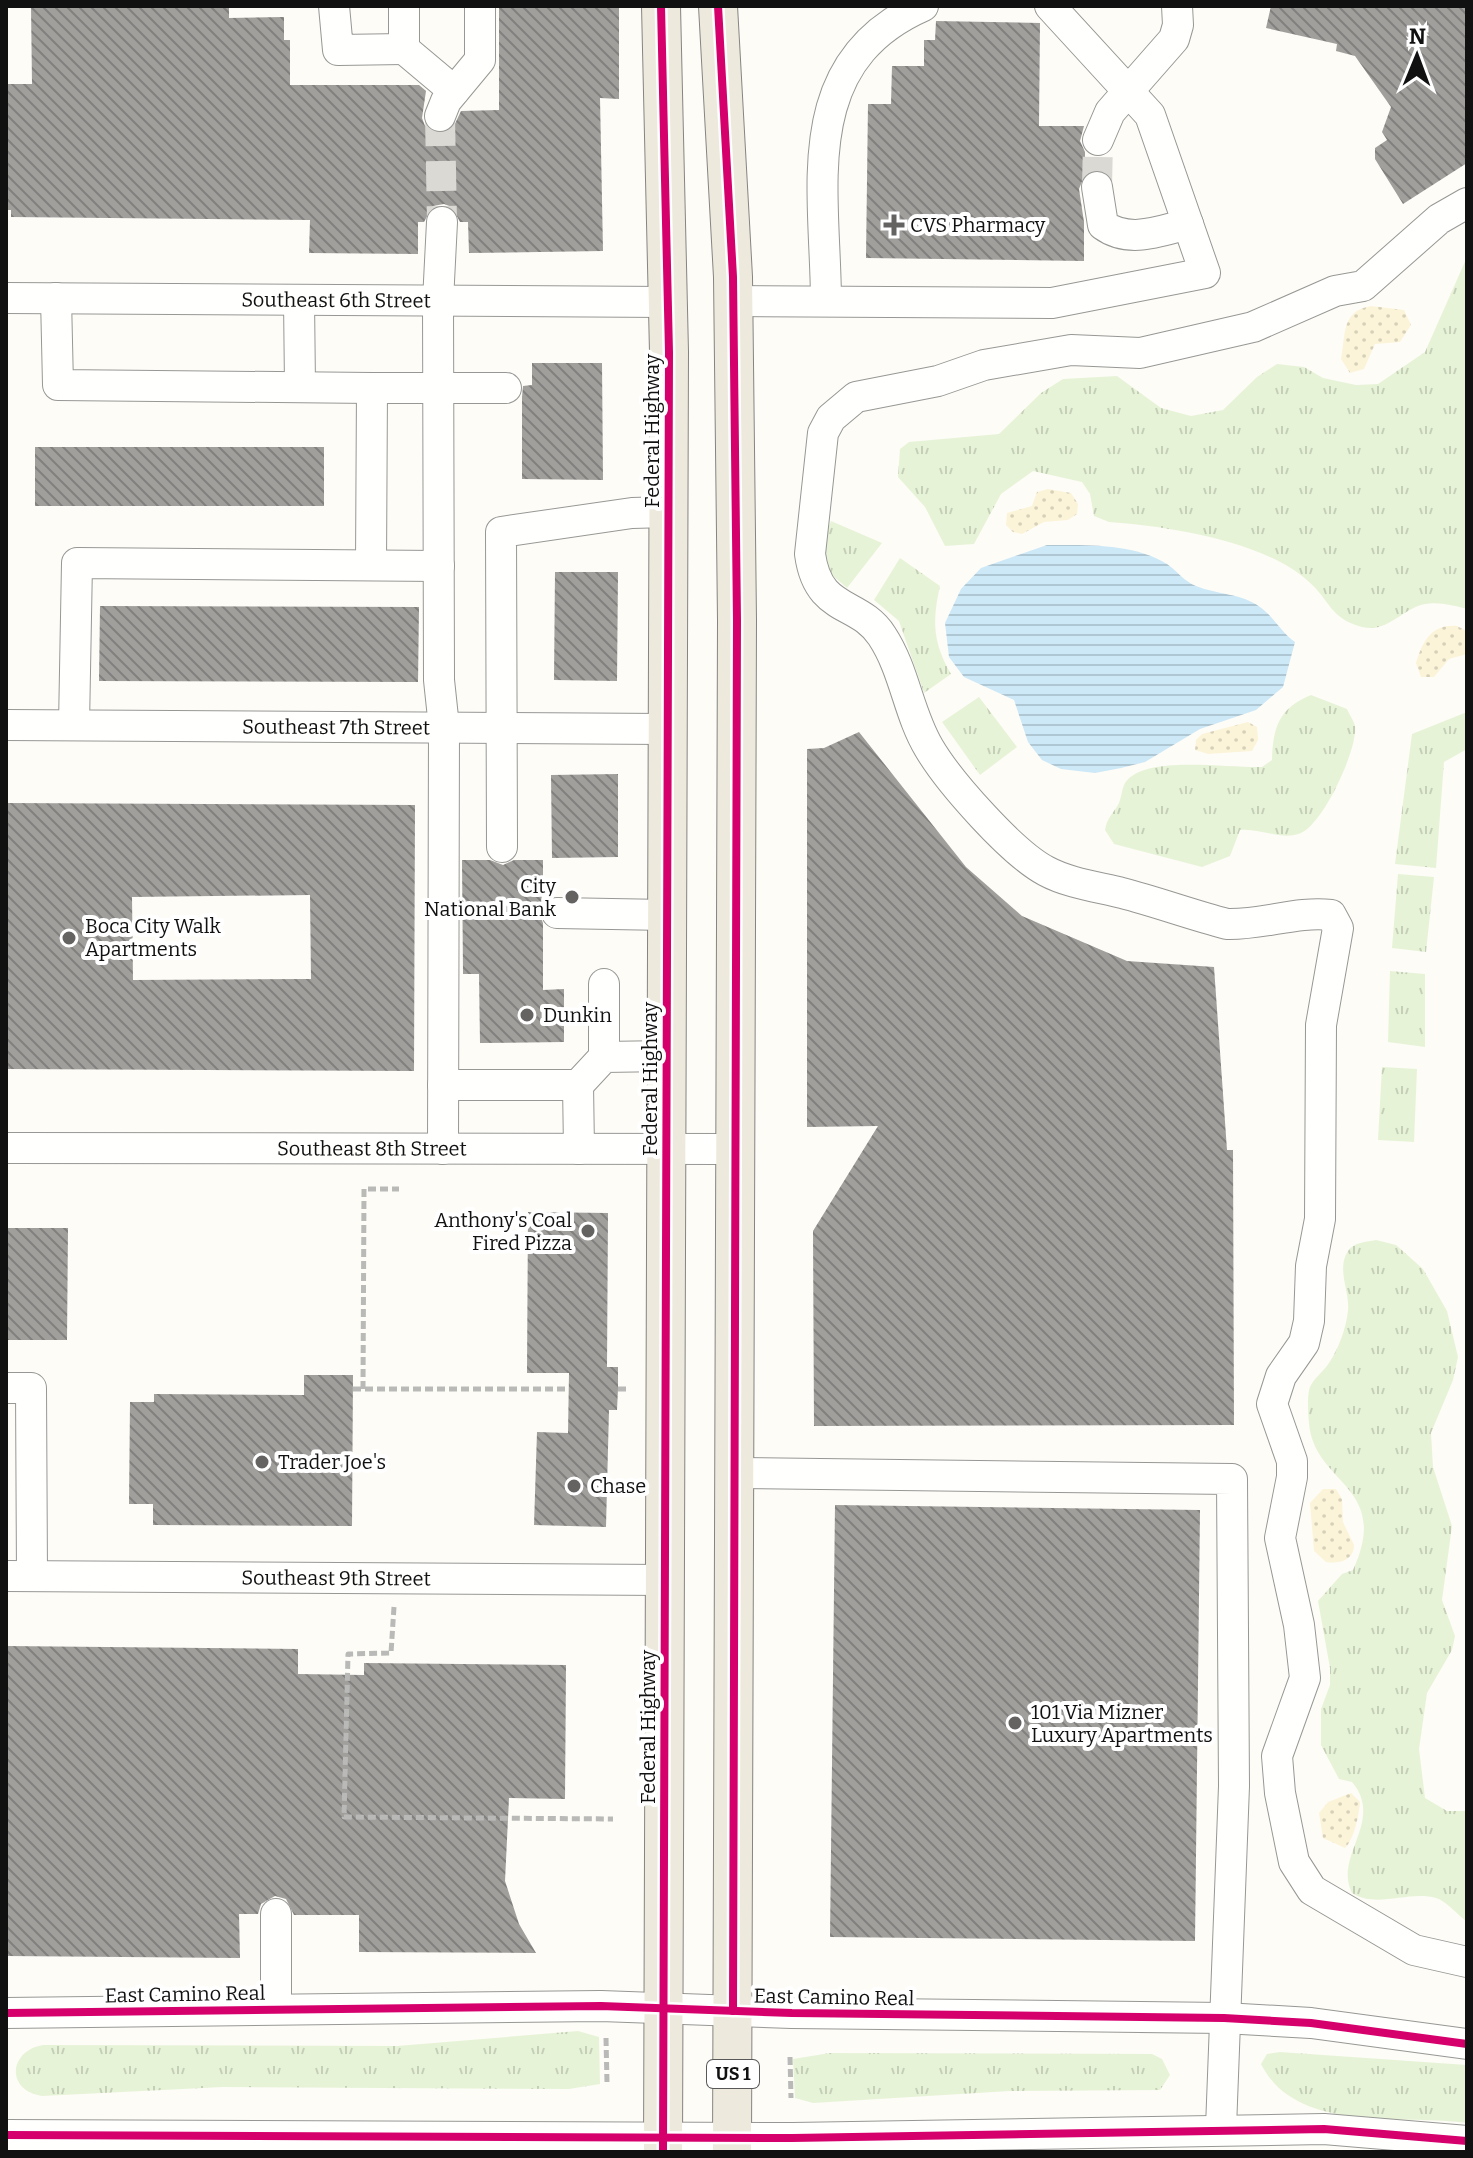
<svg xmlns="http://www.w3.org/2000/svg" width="1473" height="2158" font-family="Bitter,serif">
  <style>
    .grass { fill: url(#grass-tufts) }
    .sand { fill: url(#sand-dots) }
    .water { fill: url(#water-rules) }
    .building { fill: url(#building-back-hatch); fill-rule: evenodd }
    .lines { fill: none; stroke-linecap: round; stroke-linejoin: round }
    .minor-tunnel { stroke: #dad9d4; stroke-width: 30; stroke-dasharray: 30 15; stroke-linecap: butt }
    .minor-casing { stroke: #979795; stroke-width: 32 }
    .major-casing { stroke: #858482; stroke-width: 40 }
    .path { stroke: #b9b9b8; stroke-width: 5; stroke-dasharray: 8 4; stroke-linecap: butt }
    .minor { stroke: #fffffe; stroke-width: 30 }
    .major { stroke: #ede9dc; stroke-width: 38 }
    .cycleway-casing { stroke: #fff; stroke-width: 13 }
    .cycleway { stroke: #d6006c; stroke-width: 8 }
    .poi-dot { fill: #646362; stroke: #fff; stroke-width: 3 }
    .labels { text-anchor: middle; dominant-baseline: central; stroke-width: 8; stroke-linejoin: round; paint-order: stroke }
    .shield { fill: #fff; stroke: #585858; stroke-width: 2 }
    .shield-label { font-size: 18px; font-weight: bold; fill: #111 }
    .poi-label { font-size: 20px; fill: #111; stroke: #fff; text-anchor: start }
    .street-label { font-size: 20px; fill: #111; stroke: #fff }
  </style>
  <defs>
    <pattern id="grass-tufts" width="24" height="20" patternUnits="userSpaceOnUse" patternTransform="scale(2)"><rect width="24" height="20" fill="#e7f3d7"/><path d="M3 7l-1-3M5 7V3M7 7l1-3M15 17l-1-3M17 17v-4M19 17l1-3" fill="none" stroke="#c5cfb8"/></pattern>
    <pattern id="sand-dots" width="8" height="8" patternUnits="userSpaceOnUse" patternTransform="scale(2)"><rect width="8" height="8" fill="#fcf4d9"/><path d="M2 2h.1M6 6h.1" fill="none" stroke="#d7d0b9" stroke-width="1.8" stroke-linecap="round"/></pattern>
    <pattern id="water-rules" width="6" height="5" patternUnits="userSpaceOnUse" patternTransform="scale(2)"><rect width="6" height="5" fill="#cde8f7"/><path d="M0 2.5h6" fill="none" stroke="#afc6d3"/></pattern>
    <pattern id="building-back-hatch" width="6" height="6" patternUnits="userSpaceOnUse" patternTransform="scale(2)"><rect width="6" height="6" fill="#a19f9c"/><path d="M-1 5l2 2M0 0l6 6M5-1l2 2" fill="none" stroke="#82807e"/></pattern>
  </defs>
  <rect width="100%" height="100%" fill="#fdfcf7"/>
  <g class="grass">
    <path d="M 1467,257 L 1467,609 C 1453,605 1432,600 1418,606 C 1400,613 1384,633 1362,627 C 1329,618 1331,601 1308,581 C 1264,541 1167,526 1109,522 L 1094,516 L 1090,494 L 1082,482 L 1033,471 L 1001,494 L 974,544 L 945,546 L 925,507 L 898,477 L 900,449 L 909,442 L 999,434 L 1041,393 L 1063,379 L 1117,376 L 1161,408 L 1191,416 L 1223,410 L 1257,377 L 1277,364 L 1304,367 L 1323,378 L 1356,385 L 1378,384 L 1425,352 Z"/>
    <path d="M 831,521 L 882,543 L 847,588 L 815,560 Z"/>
    <path d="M 900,558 L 940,586 C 932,621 933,643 951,674 L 924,693 L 899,621 L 874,600 Z"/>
    <path d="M 1311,695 L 1347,709 C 1349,714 1354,721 1355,726 C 1358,749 1323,824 1301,833 C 1282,841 1260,828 1240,830 L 1230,856 L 1202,867 L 1114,844 L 1105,830 C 1107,817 1114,813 1119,803 C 1123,793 1121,783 1132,776 C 1157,757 1230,768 1262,767 L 1272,760 C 1273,727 1279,708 1311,695 Z"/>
    <path d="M 979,697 L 1017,747 L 980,775 L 942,722 Z"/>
    <path d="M 1467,712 L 1467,749 L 1444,762 L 1436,868 L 1395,864 L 1412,734 Z"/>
    <path d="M 1398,874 L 1434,877 L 1426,952 L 1392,948 Z"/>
    <path d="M 1390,971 L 1425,974 L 1425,1047 L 1388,1042 Z"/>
    <path d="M 1382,1067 L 1417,1069 L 1414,1142 L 1378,1140 Z"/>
    <path d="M 1376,1240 L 1396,1245 L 1423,1269 L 1447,1311 L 1458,1357 L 1453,1380 L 1431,1433 L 1433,1467 L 1452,1526 L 1442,1600 L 1455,1636 L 1452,1650 L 1427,1693 L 1419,1749 L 1425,1798 L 1447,1811 L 1467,1811 L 1467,1922 C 1458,1915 1446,1901 1436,1898 C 1409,1890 1377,1909 1352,1893 C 1333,1856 1385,1821 1352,1782 L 1339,1779 L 1321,1745 L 1321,1709 L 1330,1685 L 1330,1668 L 1318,1601 L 1342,1574 L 1353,1570 C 1392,1485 1314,1485 1309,1423 C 1308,1414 1307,1395 1310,1387 C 1314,1378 1324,1371 1329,1363 C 1339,1348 1346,1328 1348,1311 C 1350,1291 1336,1269 1348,1251 C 1354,1242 1366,1242 1376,1240 Z"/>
    <path d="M 578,2031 L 599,2037 L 600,2084 L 569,2089 L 223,2087 L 42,2096 C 6,2091 8,2051 43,2045 L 397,2046 Z"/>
    <path d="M 1280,2052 L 1467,2065 L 1467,2123 C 1401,2114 1296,2134 1261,2064 L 1267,2054 Z"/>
    <path d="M 830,2053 L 1152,2054 L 1162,2059 L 1170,2075 L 1160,2090 L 1010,2091 L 813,2103 L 795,2098 L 793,2059 Z"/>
  </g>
  <g class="sand">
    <path d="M 1371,306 L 1404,310 L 1411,325 L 1400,342 L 1375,344 L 1364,369 L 1350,373 L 1341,359 C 1346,334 1341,311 1371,306 Z"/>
    <path d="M 1048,489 L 1071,493 L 1078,504 L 1077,514 L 1068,520 L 1044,522 L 1022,534 L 1013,532 L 1006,525 L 1007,513 L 1032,506 L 1037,492 Z"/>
    <path d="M 1457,626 L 1467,631 L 1467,654 L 1449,659 L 1434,677 L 1421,677 L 1416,663 C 1423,641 1431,624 1457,626 Z"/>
    <path d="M 1248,722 L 1257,727 L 1258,740 L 1252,751 L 1208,754 L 1195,750 L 1196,740 L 1202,734 Z"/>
    <path d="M 1323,1489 L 1336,1489 L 1342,1499 L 1343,1522 L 1354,1545 C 1354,1561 1338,1564 1326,1562 L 1314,1551 L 1310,1503 Z"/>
    <path d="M 1351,1793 L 1360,1802 C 1359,1815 1354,1839 1345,1848 L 1323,1838 L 1319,1813 L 1328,1802 Z"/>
  </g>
  <path class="water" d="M 1047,545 C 1085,545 1134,543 1167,564 C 1177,571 1185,582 1196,586 C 1218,595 1241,593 1260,607 C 1273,616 1281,632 1295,642 L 1283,687 L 1256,710 L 1200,729 L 1145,762 L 1121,768 L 1095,773 L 1061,769 L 1042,760 L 1028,742 L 1014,700 L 964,677 L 949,657 L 945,623 L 961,589 L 981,568 Z"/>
  <g class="building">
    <path d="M 31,6 L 229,6 L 229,18 L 284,17 L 284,40 L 290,40 L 290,85 L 419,85 L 426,91 L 422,118 L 425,126 L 442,134 L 452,130 L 461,111 L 499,110 L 499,6 L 619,6 L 619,99 L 600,98 L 603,251 L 469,253 L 468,222 L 460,222 L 452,207 L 444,204 L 433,206 L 424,222 L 418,222 L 418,254 L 309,253 L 310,220 L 11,217 L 11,210 L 6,210 L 6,84 L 32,84 Z"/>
    <path d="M 1271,6 L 1467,6 L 1467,163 L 1403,204 L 1375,159 L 1375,148 L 1387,140 L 1382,132 L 1391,107 L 1355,56 L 1336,51 L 1337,44 L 1266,28 Z"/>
    <path d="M 936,21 L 1040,23 L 1039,126 L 1084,126 L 1080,141 L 1085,152 L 1085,174 L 1079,189 L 1084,222 L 1084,261 L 866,258 L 868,104 L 891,104 L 892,66 L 924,66 L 924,40 L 935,40 Z"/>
    <path d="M 532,363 L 602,363 L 603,480 L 522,479 L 522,397 L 523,386 L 532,385 Z"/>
    <rect x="35" y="447" width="289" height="59"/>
    <path d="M 555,572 L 618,572 L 617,681 L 554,680 Z"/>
    <path d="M 100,606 L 419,607 L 418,682 L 99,681 Z"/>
    <path d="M 859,732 L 966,867 L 1022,916 L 1127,961 L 1214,967 L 1227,1150 L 1233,1150 L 1234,1425 L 814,1426 L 813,1231 L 878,1126 L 807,1127 L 807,749 L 824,748 Z"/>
    <path d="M 618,774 L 618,857 L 552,858 L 551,775 Z"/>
    <path d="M 6,803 L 415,805 L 414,1071 L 6,1069 ZM 310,895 L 311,979 L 133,980 L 132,897 Z"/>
    <path d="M 462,860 L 490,860 L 503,865 L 514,860 L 543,860 L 543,902 L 539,913 L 543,923 L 543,990 L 564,989 L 564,1042 L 480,1043 L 479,974 L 463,974 Z"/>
    <path d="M 528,1212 L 608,1213 L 607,1367 L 618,1367 L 618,1389 L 617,1410 L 609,1410 L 606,1527 L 534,1525 L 537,1432 L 568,1433 L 569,1373 L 527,1373 Z"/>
    <path d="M 6,1228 L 68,1228 L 67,1340 L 6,1340 Z"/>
    <path d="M 304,1375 L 353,1375 L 352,1526 L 153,1525 L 153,1504 L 129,1504 L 130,1402 L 154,1402 L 154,1394 L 304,1395 Z"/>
    <path d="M 835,1505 L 1200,1510 L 1195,1941 L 830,1937 Z"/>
    <path d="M 6,1646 L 298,1649 L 298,1674 L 364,1675 L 364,1663 L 566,1665 L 565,1799 L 509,1798 L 505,1881 L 519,1924 L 536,1953 L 359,1952 L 359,1915 L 294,1915 L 286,1899 L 275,1896 L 261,1904 L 258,1914 L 239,1914 L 240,1958 L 6,1956 Z"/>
  </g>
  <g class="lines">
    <g class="minor-tunnel">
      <path d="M 440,116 L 442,222"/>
      <path d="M 1097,187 L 1098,140"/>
    </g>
    <defs>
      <g id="minor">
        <path d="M 334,6 L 338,50 L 404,49 L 404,6"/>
        <path d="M 404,49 L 454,91"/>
        <path d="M 440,116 L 446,101 L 480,60 L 480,6"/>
        <path d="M 1098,140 L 1110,112 L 1174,39 L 1178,25 L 1177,6"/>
        <path d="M 1097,187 L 1103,225 C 1129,244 1160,231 1188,224"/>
        <path d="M 1467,203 L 1439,219 L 1363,286 L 1335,291 L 1253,327 L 1140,353 L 1071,350 L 984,365 L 938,381 L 856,397 L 831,418 L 823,433 L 810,554 C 818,614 859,600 882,636 C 905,671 908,713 929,748 C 949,782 1012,853 1046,871 C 1068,883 1098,887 1122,893 C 1157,902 1192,915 1227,924 C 1263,925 1297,911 1331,915 L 1338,928 L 1321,1025 L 1320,1219 L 1311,1266 L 1309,1321 L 1304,1343 L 1281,1376 L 1272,1404 L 1292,1461 L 1292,1477 L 1280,1538 L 1299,1625 L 1305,1678 L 1277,1756 L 1280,1793 L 1294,1862 L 1312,1890 L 1414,1950 L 1467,1962"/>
        <path d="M 442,222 L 438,301 L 439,680 L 444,727 L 443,1149"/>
        <path id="s1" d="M 6,298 L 667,302"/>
        <path d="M 56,298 L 58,385 L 372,388"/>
        <path d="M 826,299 C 825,186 796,62 923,6"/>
        <path d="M 299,300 L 300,386"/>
        <path d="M 733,301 L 1052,303 L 1205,273 L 1150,115 L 1050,6"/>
        <path d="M 371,565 L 372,388 L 506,388"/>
        <path id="s2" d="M 6,725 L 666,729"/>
        <path d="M 74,725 L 77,563 L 439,566"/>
        <path d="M 502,847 L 501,532 L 632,513 L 667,512"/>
        <path d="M 557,913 L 666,915"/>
        <path d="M 604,1057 L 604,984"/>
        <path d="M 443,1085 L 578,1085 L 579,1149"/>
        <path d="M 578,1085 L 604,1057 L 666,1056"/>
        <path id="s3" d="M 6,1148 L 738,1149"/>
        <path d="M 6,1388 L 31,1388 L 32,1576"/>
        <path d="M 735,1473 L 1232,1479 L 1234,1786 L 1221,2128"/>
        <path id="s4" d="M 6,1576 L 665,1580"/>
        <path d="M 276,2009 L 276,1914"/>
        <path d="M 6,2013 L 601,2006 L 792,2013 L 1224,2018 L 1311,2023 L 1467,2044"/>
        <path d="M 6,2135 L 792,2138 L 1324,2129 L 1467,2141"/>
      </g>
      <g id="major">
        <path d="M 661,6 L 669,352 L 663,2152"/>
        <path d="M 718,6 L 733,277 L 737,620 L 732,2152"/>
      </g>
    </defs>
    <use href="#minor" class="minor-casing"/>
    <use href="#major" class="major-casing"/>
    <g class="path">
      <path d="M 353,1389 L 569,1389"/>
      <path d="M 363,1389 L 364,1189 L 399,1189"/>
      <path d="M 618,1389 L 627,1389"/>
      <path d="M 394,1607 L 391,1653 L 348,1654 L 344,1817 L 613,1819"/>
      <path d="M 606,2038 L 607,2083"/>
      <path d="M 790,2057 L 791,2098"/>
    </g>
    <use href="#minor" class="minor"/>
    <use href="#major" class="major"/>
    <defs>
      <g id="cycleway">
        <path d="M 661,6 L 669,352 L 663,2152"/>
        <path d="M 718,6 L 733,277 L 737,620 L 733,2011"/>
        <path d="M 6,2013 L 601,2006 L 792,2013 L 1224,2018 L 1311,2023 L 1467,2044"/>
        <path d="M 6,2135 L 792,2138 L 1324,2129 L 1467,2141"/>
      </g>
    </defs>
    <use href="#cycleway" class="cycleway-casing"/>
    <use href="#cycleway" class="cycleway"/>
  </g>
  <g class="poi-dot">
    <path d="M890 213h8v8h8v8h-8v8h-8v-8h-8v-8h8z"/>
    <circle cx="572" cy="897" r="8"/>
    <circle cx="69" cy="938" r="8"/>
    <circle cx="527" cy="1015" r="8"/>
    <circle cx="588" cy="1231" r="8"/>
    <circle cx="262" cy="1462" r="8"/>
    <circle cx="574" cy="1486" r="8"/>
    <circle cx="1015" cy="1723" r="8"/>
  </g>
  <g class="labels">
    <rect class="shield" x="707" y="2060" width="52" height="28" rx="6"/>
    <g class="shield-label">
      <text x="733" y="2074">US 1</text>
    </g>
    <g class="poi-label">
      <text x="910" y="225">CVS Pharmacy</text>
      <text x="556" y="886" text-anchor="end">City<tspan x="556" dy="23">National Bank</tspan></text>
      <text x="85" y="926">Boca City Walk<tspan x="85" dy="23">Apartments</tspan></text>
      <text x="543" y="1015">Dunkin</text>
      <text x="572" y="1220" text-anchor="end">Anthony's Coal<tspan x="572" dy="23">Fired Pizza</tspan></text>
      <text x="278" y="1462">Trader Joe's</text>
      <text x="590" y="1486">Chase</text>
      <text x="1031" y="1712">101 Via Mizner<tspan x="1031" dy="23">Luxury Apartments</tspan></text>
    </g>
    <g class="street-label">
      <text stroke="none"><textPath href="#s1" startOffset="330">Southeast 6th Street</textPath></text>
      <text transform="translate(652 431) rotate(-90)">Federal Highway</text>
      <text stroke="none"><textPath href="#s2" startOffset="330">Southeast 7th Street</textPath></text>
      <text transform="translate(650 1079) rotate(-90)">Federal Highway</text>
      <text stroke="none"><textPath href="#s3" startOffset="366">Southeast 8th Street</textPath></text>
      <text stroke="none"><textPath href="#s4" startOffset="330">Southeast 9th Street</textPath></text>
      <text transform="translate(648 1727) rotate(-90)">Federal Highway</text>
      <text transform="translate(185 1994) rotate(-1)">East Camino Real</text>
      <text transform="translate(834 1997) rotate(1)">East Camino Real</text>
    </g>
  </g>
  <rect width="1473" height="2158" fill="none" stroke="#111111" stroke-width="16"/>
  <g transform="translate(1417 56) rotate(1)" stroke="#ffffff" stroke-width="6" paint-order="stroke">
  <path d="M0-6L14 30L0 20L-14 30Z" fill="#111111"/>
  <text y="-12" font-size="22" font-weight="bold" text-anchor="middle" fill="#111111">N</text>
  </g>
</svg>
